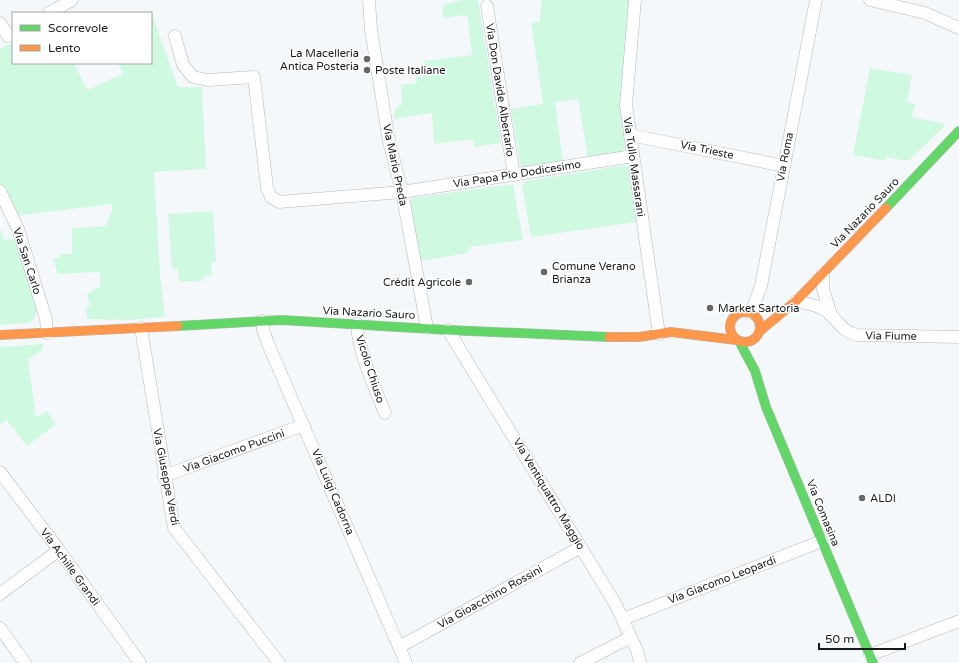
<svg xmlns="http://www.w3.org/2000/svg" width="959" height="663" font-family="'Varela Round',sans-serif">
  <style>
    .green { fill: #d0f9e2 }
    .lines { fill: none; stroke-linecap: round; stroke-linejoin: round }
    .street-casing { stroke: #b4b7b9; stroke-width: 13 }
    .fast-casing { stroke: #b4b7b9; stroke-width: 10 }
    .slow-casing { stroke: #b4b7b9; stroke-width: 10 }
    .street { stroke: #fefefe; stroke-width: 12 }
    .fast { stroke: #63d668; stroke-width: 9 }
    .slow { stroke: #ff974d; stroke-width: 9 }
    .poi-dot { fill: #656869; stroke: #fff; stroke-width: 1.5 }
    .labels { text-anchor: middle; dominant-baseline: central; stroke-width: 3; stroke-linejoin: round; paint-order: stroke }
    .poi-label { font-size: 11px; fill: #171a1b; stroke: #fff; text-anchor: start }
    .street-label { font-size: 11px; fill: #171a1b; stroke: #fff }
  </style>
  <rect width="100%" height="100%" fill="#f5f8fb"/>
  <g class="green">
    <path d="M 462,0 L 478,0 L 501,143 L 474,147 L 473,139 L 434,144 L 432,113 L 394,119 C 394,111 395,108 402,104 L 401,85 L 417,83 L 416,77 L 426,76 L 424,61 L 472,55 L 467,15 L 443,18 L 443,5 Z"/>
    <path d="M 541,0 L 629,0 L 622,93 L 620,103 L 625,148 L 619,154 L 588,159 L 578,99 L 555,102 L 563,163 L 521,169 L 511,109 L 543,104 L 531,23 L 540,22 Z"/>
    <path d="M 152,15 L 178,87 L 202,87 L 206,169 L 154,172 L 160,274 L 165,317 L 127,320 L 87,319 L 86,307 L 90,306 L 87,294 L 100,286 L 100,272 L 58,274 L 53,259 L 59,258 L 60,254 L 72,254 L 72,228 L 106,226 L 112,210 L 112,204 L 15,216 L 0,182 L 0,49 L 13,42 L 13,63 L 74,63 L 87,90 L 123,74 L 118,63 L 151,63 L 151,16 Z"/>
    <path d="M 870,68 L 912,75 L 907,102 L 915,104 L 912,117 L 942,123 L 945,126 L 908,161 L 886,157 L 885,161 L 853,155 Z"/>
    <path d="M 625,165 L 628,168 L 636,222 L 531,237 L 522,186 L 526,181 Z"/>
    <path d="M 513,184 L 523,240 L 469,247 L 468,253 L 420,261 L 409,202 L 412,198 Z"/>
    <path d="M 213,211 L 216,262 L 211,263 L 212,275 L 204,276 L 204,281 L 179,282 L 178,269 L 172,269 L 168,214 Z"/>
    <path d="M 0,229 L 4,239 L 17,240 L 36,301 C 37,310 37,319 28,323 L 0,325 Z"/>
    <path d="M 44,344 L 42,350 L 28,359 L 36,417 L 47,411 L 56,424 L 27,446 L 7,420 L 0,425 L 0,347 Z"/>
  </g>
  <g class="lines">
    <defs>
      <g id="street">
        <path d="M 369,0 L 371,30 L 389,141 L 402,192 L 427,328"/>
        <path d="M 635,0 L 626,105 L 659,334"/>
        <path d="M 870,0 L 925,13 L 959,28"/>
        <path d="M 487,6 L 514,175"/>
        <path d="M 49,13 L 72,0"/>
        <path d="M 0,23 L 8,36"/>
        <path d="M 175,36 L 183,65 L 193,77 L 207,80 L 254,77 L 267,188 L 271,197 L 279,202 L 402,192 L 633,156"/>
        <path d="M 630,135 L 784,166"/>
        <path d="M 0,191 L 18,229 L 46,319 L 47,333"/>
        <path d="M 823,274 L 823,289 L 831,315"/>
        <path d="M 796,301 C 809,304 822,306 831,315 C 841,325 842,330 856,335 L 959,337"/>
        <path d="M 751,313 L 761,286 L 816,0"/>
        <path d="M 262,321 L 263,330 L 268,344 L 406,663"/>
        <path d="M 357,324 C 358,352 375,388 385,413"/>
        <path d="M 141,328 L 174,528 L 279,663"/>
        <path d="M 448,330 L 616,605 L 638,653 L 640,663"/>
        <path d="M 0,472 L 59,550 L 140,663"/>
        <path d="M 164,476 L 304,425"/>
        <path d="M 0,594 L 59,550"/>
        <path d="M 623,619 L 822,541"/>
        <path d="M 0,628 L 25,663"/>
        <path d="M 399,647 L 581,547"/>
        <path d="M 870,655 L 959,621"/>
        <path d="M 580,663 L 631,637"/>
      </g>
      <g id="fast">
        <path d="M 886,208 L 959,131"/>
        <path d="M 178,326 L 282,320 L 448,330 L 609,337"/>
        <path d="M 739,341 L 755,371 L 766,407 L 873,663"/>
      </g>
      <g id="slow">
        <circle cx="745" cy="327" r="15"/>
        <path d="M 760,331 L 796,301 L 886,208"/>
        <path d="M 0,335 L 178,326"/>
        <path d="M 609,337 L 639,337 L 671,332 L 736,340"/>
      </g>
    </defs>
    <use href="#street" class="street-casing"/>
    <use href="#fast" class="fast-casing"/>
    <use href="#slow" class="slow-casing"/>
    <use href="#street" class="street"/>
    <use href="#fast" class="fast"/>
    <use href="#slow" class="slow"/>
  </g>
  <g class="poi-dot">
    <circle cx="367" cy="59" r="4"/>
    <circle cx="367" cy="70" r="4"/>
    <circle cx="544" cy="272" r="4"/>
    <circle cx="469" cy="282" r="4"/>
    <circle cx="710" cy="308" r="4"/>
    <circle cx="862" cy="498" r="4"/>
  </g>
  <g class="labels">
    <g class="poi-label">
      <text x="359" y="53" text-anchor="end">La Macelleria<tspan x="359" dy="13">Antica Posteria</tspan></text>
      <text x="375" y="70">Poste Italiane</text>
      <text x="552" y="266">Comune Verano<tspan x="552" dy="13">Brianza</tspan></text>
      <text x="461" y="282" text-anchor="end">Crédit Agricole</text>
      <text x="718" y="308">Market Sartoria</text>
      <text x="870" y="498">ALDI</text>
    </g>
    <g class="street-label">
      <text transform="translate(500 90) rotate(81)">Via Don Davide Albertario</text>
      <text transform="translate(707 150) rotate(12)">Via Trieste</text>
      <text transform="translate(785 157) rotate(-79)">Via Roma</text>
      <text transform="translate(395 165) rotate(78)">Via Mario Preda</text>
      <text transform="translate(634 167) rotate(82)">Via Tullo Massarani</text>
      <text transform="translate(517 174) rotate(-9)">Via Papa Pio Dodicesimo</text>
      <text transform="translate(865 213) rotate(-46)">Via Nazario Sauro</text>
      <text transform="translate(27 261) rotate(72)">Via San Carlo</text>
      <text transform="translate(369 313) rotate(3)">Via Nazario Sauro</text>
      <text transform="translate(891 336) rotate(1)">Via Fiume</text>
      <text transform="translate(370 369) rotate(72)">Vicolo Chiuso</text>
      <text transform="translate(234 451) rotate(-20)">Via Giacomo Puccini</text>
      <text transform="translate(166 477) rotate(79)">Via Giuseppe Verdi</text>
      <text transform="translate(333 492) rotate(67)">Via Luigi Cadorna</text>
      <text transform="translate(549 494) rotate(59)">Via Ventiquattro Maggio</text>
      <text transform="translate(823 513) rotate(68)">Via Comasina</text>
      <text transform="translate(70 567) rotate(54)">Via Achille Grandi</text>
      <text transform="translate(722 580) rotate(-21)">Via Giacomo Leopardi</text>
      <text transform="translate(490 597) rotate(-29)">Via Gioacchino Rossini</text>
    </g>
  </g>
  <rect x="12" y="12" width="140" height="52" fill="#ffffff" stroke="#a2a3a4"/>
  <rect x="20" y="25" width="20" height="6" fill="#63d668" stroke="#a2a3a4"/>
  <text x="48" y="32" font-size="12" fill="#171a1b">Scorrevole</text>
  <rect x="20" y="45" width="20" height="6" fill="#ff974d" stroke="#a2a3a4"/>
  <text x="48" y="52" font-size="12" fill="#171a1b">Lento</text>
  <path d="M819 643v6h86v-6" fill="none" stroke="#171a1b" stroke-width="2"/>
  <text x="825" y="643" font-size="12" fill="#171a1b" stroke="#ffffff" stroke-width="3" paint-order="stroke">50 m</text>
</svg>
